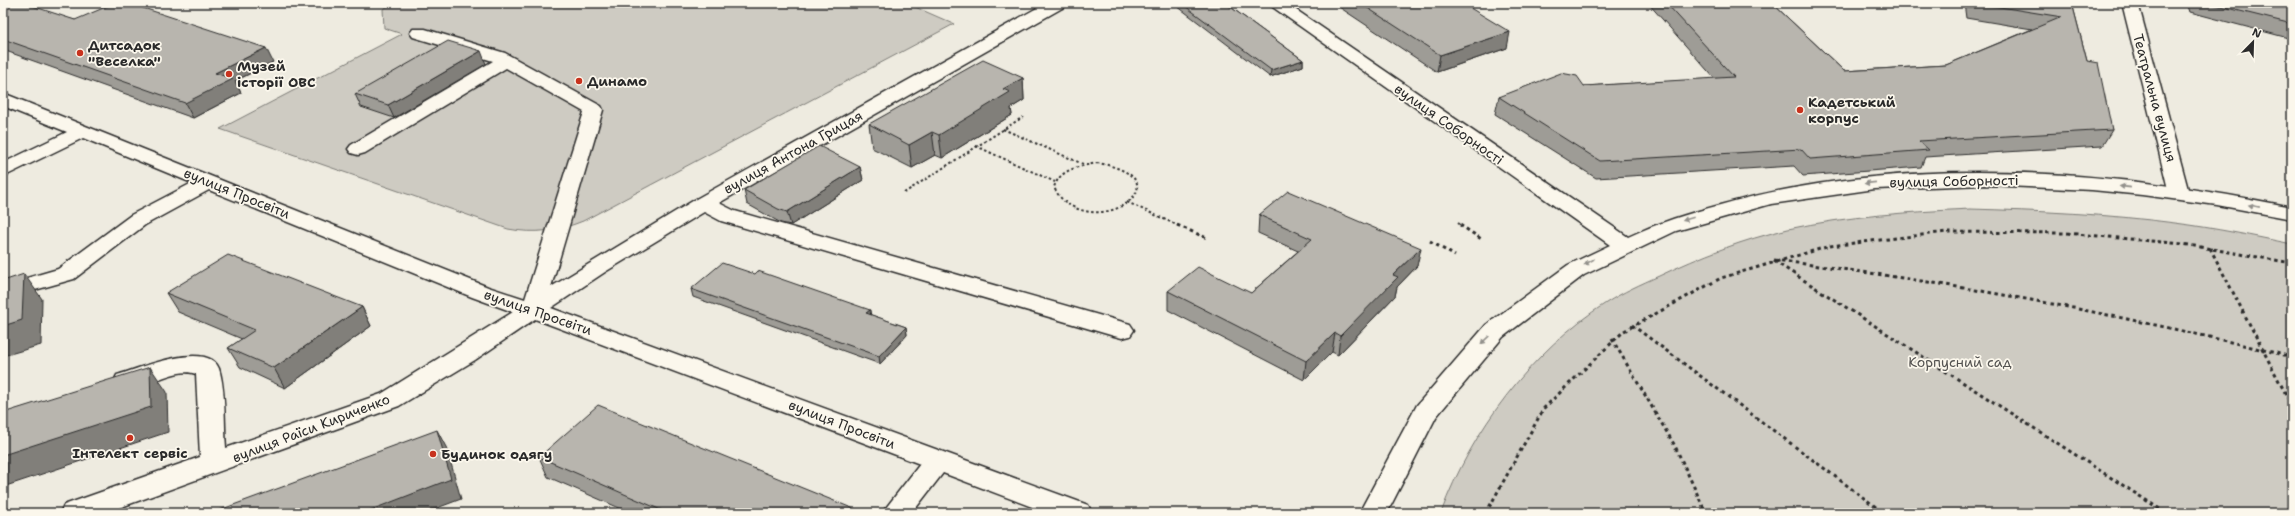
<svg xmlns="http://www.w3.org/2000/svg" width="2295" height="516" font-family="'Shantell Sans',sans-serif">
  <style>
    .green { fill: #cecbc2; stroke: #7c7b76 }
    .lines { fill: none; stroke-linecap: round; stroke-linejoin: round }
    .minor-casing { stroke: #2b2b2b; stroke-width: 3 }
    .major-casing { stroke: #2b2b2b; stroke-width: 3 }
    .path-far1 { stroke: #2b2b2b; stroke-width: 2; stroke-dasharray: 2.5 2.5; stroke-linecap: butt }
    .path { stroke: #2b2b2b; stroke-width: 3; stroke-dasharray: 3.5 3.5; stroke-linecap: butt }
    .minor { fill: #fbf7ec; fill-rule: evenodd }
    .major { fill: #fbf7ec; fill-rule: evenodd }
    .wall { fill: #9e9c96; stroke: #2b2b2b }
    .shaded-wall { fill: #817f7a; stroke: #2b2b2b }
    .building { fill: #b8b5ae; stroke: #2b2b2b }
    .oneway { fill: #93918c }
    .poi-dot { fill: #c8321e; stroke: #fbf7ec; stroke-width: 1.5 }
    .labels { text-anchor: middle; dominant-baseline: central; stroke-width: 3.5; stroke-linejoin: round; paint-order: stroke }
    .poi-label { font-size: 14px; font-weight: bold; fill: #2b2b2b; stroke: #fbf7ec; text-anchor: start }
    .street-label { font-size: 14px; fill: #2b2b2b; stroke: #fbf7ec }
    .park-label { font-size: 14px; fill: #545351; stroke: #fbf7ec }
  </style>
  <rect width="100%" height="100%" fill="#eeebe0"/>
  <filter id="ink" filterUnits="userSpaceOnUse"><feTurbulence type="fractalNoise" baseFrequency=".025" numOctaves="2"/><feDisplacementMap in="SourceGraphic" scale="8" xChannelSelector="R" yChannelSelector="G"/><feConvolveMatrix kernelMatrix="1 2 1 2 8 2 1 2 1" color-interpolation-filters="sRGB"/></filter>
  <g filter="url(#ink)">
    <g class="green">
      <path d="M 395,3 L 906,3 L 954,24 L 583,221 C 559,231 534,234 508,229 L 220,129 L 402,34 L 384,28 L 383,9 Z"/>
      <path d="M 1970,209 C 2039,211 2107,214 2175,223 C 2215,228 2253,236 2292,244 L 2292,513 L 1441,513 C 1471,431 1532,350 1606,303 C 1623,292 1641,284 1659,276 C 1701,256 1742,240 1788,229 C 1848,216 1908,212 1970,209 Z"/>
    </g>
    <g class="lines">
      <defs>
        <g id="minor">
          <path d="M 1046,3 L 1066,3 L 1064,7 L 719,203 L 735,211 L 1130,324 L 1134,330 L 1130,336 L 1122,338 L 1114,336 L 721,221 L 704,212 L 605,272 L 551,308 L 1088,505 L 1092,513 L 1048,513 L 943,473 L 912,513 L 882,513 L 920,464 L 535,319 L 475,360 L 399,406 L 105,513 L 60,513 L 64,505 L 200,457 L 196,374 C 173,365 142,394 117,387 L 114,381 L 117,375 C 138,369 213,337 220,372 C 226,396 224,424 226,448 L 381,394 L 513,312 L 472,297 L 209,190 L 145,225 L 74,279 L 3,299 L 3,285 L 58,269 L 131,215 L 192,183 L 83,138 L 3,177 L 3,163 L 67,132 L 3,106 L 3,93 L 488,287 L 525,299 L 584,112 L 506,68 L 365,153 L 358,155 L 351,153 L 348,149 L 351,145 L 493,61 L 413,37 L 410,33 L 413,29 L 425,29 L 505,53 L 601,106 L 603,110 L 551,287 L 696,199 Z"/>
          <path d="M 2122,3 L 2138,3 L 2189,193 L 2186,197 L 2179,199 L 2172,197 L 2169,193 Z"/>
        </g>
        <path id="major" d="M 1267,3 L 1286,3 L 1628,237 C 1660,222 1687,214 1720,205 C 1905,153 2106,169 2292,207 L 2292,219 L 2217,205 L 2142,195 L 2092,190 L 1984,185 L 1875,189 L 1771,204 L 1676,231 L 1584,275 L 1503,337 L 1436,417 L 1387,513 L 1359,513 L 1417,405 L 1486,325 L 1568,265 L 1610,245 Z"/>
      </defs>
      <use href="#minor" class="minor-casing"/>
      <use href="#major" class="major-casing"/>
      <g class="path-far1">
        <path d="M 1003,129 L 1083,164"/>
        <path d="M 976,146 L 1055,182"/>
        <path d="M 1097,163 C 1115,165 1156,179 1128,202 C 1105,220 1065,214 1054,187 C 1061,168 1079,167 1097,163 Z"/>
        <path d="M 904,193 L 1023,117"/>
        <path d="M 1127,202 L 1179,226"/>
        <path d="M 1458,223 L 1462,226"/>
      </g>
      <g class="path">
        <path d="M 1177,225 L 1209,239"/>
        <path d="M 1460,225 L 1483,240"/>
        <path d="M 1430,241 L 1455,256"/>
        <path d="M 2210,248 L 2292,406"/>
        <path d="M 1774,260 C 1949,282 2121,314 2292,357"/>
        <path d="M 1774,261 L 2166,513"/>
        <path d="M 1632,325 L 1884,513"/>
        <path d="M 1612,339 L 1675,446 L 1706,513"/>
        <path d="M 1486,513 L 1544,408 L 1624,331 L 1721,278 L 1830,246 L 1947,232 L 2066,233 L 2183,244 L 2292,263"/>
      </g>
      <use href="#minor" class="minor"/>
      <use href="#major" class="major"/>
    </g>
    <g class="wall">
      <path d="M 3,3 L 75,20 L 273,62 L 235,81 L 241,93 L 193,118 L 3,50 Z"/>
      <path d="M 1173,3 L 1225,3 L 1303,60 L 1303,66 L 1270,77 Z"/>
      <path d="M 1333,3 L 1462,3 L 1507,48 L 1437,72 Z"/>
      <path d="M 1648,3 L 1772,3 L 1844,71 L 1946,65 L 2032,29 L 1966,18 L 1964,3 L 2072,3 L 2087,61 L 2112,130 L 2102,146 L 1925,157 L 1921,167 L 1803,176 L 1794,166 L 1596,178 L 1495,114 L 1499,97 L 1584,86 L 1715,79 Z"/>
      <path d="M 2187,3 L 2292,3 L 2292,39 L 2190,12 Z"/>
      <path d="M 486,64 L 394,118 L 361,107 L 355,94 Z"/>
      <path d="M 1023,78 L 1024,100 L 1011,108 L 1012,115 L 942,158 L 935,155 L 912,168 L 872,148 L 869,124 Z"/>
      <path d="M 860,167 L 863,180 L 791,225 L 781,223 L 747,204 L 744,190 Z"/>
      <path d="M 1259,215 L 1417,266 L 1397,287 L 1395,296 L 1338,355 L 1332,352 L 1304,380 L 1168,310 L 1168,291 L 1251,293 L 1298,251 L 1258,233 Z"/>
      <path d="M 691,289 L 871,315 L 906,327 L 907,335 L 880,364 L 693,297 Z"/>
      <path d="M 166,293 L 362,307 L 371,326 L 285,388 L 240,367 L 228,348 L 242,339 L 178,312 Z"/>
      <path d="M 539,457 L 859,513 L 631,513 L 548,477 Z"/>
    </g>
    <g class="shaded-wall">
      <path d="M 1510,32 L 1507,48 L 1437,72 L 1440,55 Z"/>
      <path d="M 266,48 L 273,62 L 235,81 L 241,93 L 193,118 L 185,103 L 215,73 Z"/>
      <path d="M 481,51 L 486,64 L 394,118 L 388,105 Z"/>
      <path d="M 1303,60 L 1303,66 L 1270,77 L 1271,70 Z"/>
      <path d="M 1023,78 L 1024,100 L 1011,108 L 1012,115 L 942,158 L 939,135 L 1003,89 Z"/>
      <path d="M 932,132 L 935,155 L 912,168 L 909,145 Z"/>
      <path d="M 860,167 L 863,180 L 791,225 L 787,212 Z"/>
      <path d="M 1421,248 L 1417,266 L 1397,287 L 1395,296 L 1338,355 L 1340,336 L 1393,275 Z"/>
      <path d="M 24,274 L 42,299 L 41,345 L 3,356 L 3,326 Z"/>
      <path d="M 362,307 L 371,326 L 285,388 L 274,368 Z"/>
      <path d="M 870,310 L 871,317 L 866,313 Z"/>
      <path d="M 906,327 L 907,335 L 880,364 L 879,356 Z"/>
      <path d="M 1335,333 L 1332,352 L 1304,380 L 1306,361 Z"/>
      <path d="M 150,367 L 167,392 L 168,432 L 3,487 L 3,455 Z"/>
      <path d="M 437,430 L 447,449 L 461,499 L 424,513 L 363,513 Z"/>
    </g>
    <g class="building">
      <path d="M 3,3 L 23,3 L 75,20 L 115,3 L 128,3 L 266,48 L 215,73 L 233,79 L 185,103 L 3,39 Z"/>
      <path d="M 1181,3 L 1225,3 L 1303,60 L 1271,70 Z"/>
      <path d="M 1360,3 L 1462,3 L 1510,32 L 1440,55 Z"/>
      <path d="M 1666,3 L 1772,3 L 1844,71 L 1946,65 L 2062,17 L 1975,3 L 2072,3 L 2087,61 L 2098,63 L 2112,130 L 1919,141 L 1929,150 L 1810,159 L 1801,149 L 1600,161 L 1499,97 L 1561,73 L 1577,76 L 1584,86 L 1734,77 Z"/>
      <path d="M 2208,3 L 2292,3 L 2292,24 Z"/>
      <path d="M 448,41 L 481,51 L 388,105 L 355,94 Z"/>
      <path d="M 983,60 L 1023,78 L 1003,89 L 1010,92 L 939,135 L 932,132 L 909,145 L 869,124 Z"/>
      <path d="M 819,146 L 860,167 L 787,212 L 778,209 L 744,190 Z"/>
      <path d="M 1288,191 L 1421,248 L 1393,275 L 1398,277 L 1340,336 L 1335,333 L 1306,361 L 1168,291 L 1198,267 L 1251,293 L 1312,239 L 1259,215 Z"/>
      <path d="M 228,255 L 362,307 L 274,368 L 228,348 L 255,330 L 166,293 Z"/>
      <path d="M 722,263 L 755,274 L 758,271 L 870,310 L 866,313 L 906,327 L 879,356 L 691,289 Z"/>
      <path d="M 24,274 L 22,320 L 3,326 L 3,281 Z"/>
      <path d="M 150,367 L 151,407 L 3,455 L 3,413 Z"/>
      <path d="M 598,405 L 859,511 L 857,513 L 668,513 L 539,457 Z"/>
      <path d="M 437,430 L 451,479 L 363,513 L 217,513 L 217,511 Z"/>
    </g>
    <defs><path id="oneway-solid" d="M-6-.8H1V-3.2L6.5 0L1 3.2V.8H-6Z"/></defs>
    <g class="oneway">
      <use href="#oneway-solid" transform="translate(1870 183) rotate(174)"/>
      <use href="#oneway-solid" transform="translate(2125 187) rotate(-174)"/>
      <use href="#oneway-solid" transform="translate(2254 206) rotate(-169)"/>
      <use href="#oneway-solid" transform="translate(1688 219) rotate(163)"/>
      <use href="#oneway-solid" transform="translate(1589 262) rotate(150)"/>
      <use href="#oneway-solid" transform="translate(1485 340) rotate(136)"/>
    </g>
  </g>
  <g class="poi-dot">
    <circle cx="80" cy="53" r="4"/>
    <circle cx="229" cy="74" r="4"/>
    <circle cx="579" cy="81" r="4"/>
    <circle cx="1800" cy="110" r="4"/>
    <circle cx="130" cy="438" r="4"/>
    <circle cx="433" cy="454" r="4"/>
  </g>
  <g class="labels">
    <g class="poi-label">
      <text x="88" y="45">Дитсадок<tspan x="88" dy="16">"Веселка"</tspan></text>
      <text x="237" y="66">Музей<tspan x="237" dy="16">історії ОВС</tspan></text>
      <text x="587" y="81">Динамо</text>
      <text x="1808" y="102">Кадетський<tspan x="1808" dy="16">корпус</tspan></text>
      <text x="130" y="453" text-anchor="middle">Інтелект сервіс</text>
      <text x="441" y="454">Будинок одягу</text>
    </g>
    <g class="street-label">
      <text transform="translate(2155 98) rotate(75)">Театральна вулиця</text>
      <text transform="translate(1449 124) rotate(35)">вулиця Соборності</text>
      <text transform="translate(793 152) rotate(-29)">вулиця Антона Грицая</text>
      <text transform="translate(1954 181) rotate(-1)">вулиця Соборності</text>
      <text transform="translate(237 193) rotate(22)">вулиця Просвіти</text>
      <text transform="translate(538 312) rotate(19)">вулиця Просвіти</text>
      <text transform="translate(842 424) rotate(21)">вулиця Просвіти</text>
      <text transform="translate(311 428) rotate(-21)">вулиця Раїси Кириченко</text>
    </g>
    <g class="park-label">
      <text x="1960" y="362">Корпусний сад</text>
    </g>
  </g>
  <rect width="2295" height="516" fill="none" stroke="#fbf7ec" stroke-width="16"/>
  <rect x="8" y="8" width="2279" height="500" fill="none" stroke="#2b2b2b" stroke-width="1.5" filter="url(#ink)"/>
  <g transform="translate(2253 42) rotate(23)" stroke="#fbf7ec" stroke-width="3" paint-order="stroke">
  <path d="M0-3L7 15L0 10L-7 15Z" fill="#2b2b2b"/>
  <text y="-6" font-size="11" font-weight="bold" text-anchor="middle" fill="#2b2b2b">N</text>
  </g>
</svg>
